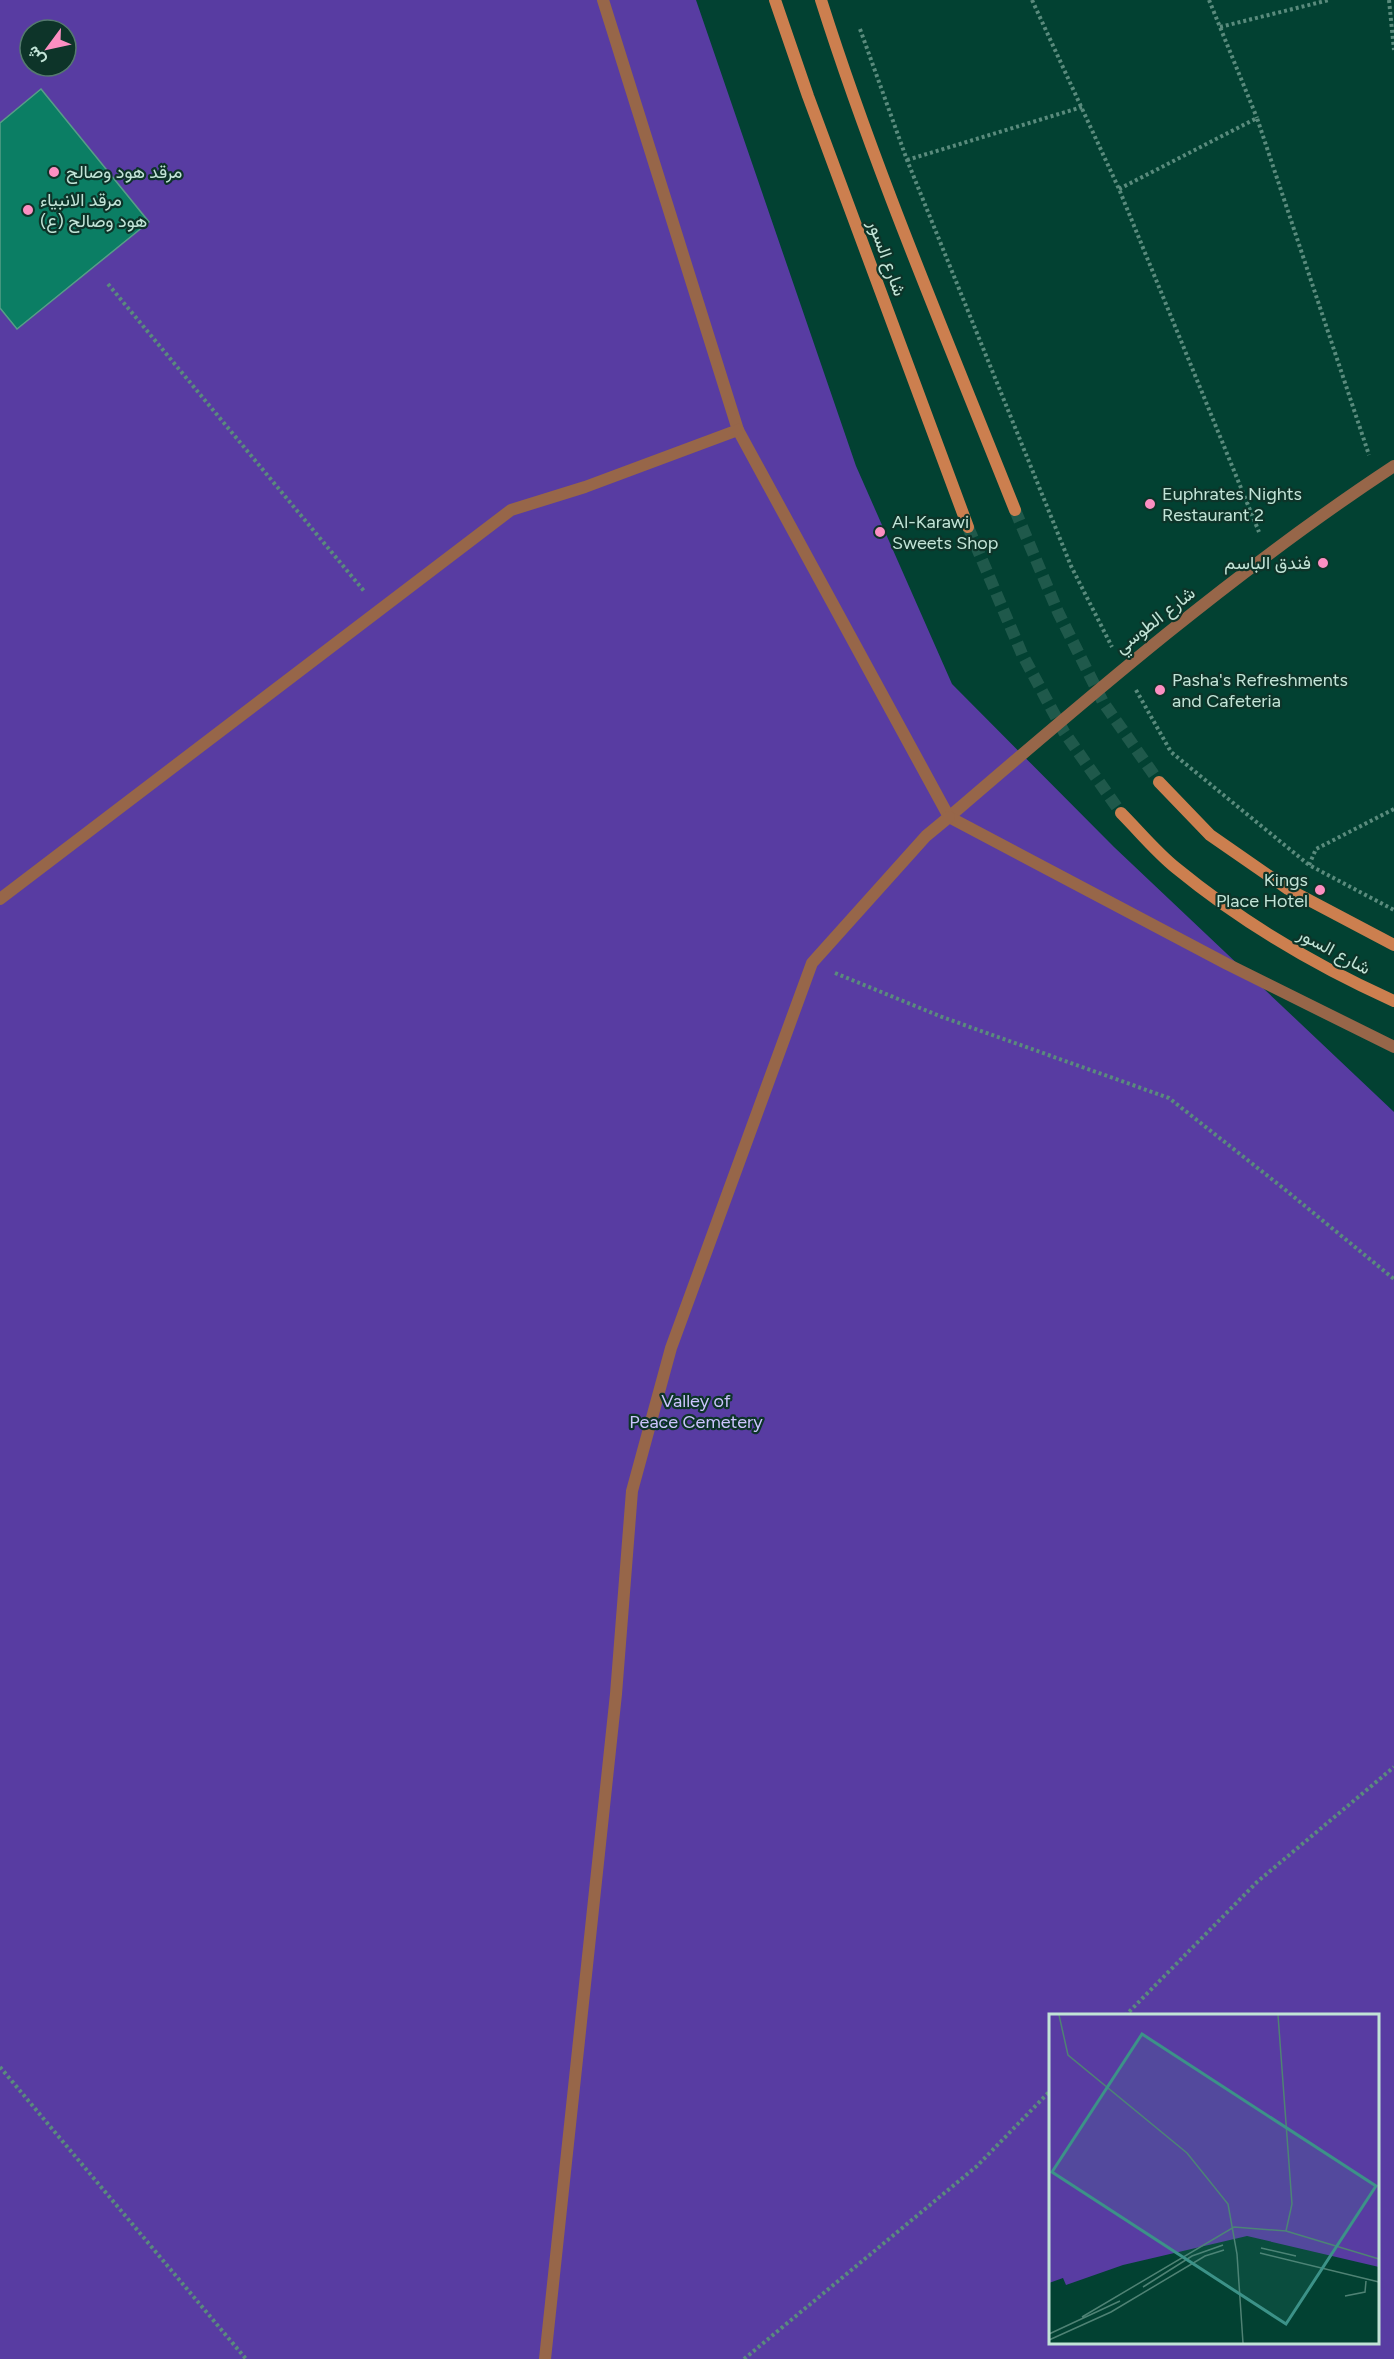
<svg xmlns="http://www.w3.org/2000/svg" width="1394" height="2359" font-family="Figtree,Vazirmatn,sans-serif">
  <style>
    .green { fill: #583ca2; fill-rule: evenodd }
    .building { fill: #0b7e64; stroke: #579e87; stroke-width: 1.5 }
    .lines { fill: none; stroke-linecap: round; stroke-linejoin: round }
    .secondary-tunnel { stroke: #1f594b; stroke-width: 12; stroke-dasharray: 12 6; stroke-linecap: butt }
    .path { stroke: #5a8b7d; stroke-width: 4; stroke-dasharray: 3 3; stroke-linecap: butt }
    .pedestrian { stroke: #976649; stroke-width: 12 }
    .minor { stroke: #976649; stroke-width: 12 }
    .secondary { stroke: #cc7f4f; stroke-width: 12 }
    .poi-dot { fill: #fc8fc2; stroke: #0d3429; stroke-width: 2 }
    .labels { text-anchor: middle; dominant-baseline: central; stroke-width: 4.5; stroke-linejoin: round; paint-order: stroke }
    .poi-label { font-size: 18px; fill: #c2e4d7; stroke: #0d3429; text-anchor: start }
    .street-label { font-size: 18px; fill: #c2e4d7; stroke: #0d3429 }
    .park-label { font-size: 18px; fill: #cdc5fe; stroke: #0d3429 }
    .inset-road { fill: none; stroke: #4f8274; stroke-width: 1.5 }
    .view { fill: #3c9288; fill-opacity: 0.15; stroke: #3c9288; stroke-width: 3 }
    .inset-edge { fill: none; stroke: #c2e4d7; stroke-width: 3 }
  </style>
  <rect width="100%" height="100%" fill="#024132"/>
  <path class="green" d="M 0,0 L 696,0 L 856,466 L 952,684 L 1114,847 L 1394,1112 L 1394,2359 L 0,2359 ZM 30,30 L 66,30 L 66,66 L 30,66 ZM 1050,2016 L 1378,2016 L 1378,2342 L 1050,2342 Z"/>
  <path class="building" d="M 41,89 L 149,222 L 17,329 L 0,308 L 0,123 Z"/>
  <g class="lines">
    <g class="secondary-tunnel">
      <path d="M 1015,510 L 1058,612 L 1103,702 L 1159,782"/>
      <path d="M 968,527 L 1022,654 L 1064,732 L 1121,813"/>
    </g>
    <g class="path">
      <path d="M 1032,0 L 1119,189 L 1259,532"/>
      <path d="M 1209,0 L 1257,118"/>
      <path d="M 1389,0 L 1394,50"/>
      <path d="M 1220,27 L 1329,0"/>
      <path d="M 860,29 L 907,160 L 1071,566 L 1112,647"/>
      <path d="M 907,160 L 1082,107"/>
      <path d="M 1119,189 L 1257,118 L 1369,455"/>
      <path d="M 108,284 L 364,591"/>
      <path d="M 1136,690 L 1171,752 L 1309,865 L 1394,910"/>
      <path d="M 1309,865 L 1316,849 L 1394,809"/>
      <path d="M 835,973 L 942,1017 L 1169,1098 L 1283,1188 L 1394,1279"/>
      <path d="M 1125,2016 L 1257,1882 L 1394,1767"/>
      <path d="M 0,2067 L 246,2359"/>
      <path d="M 744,2359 L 977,2166 L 1050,2091"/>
    </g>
    <path class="pedestrian" d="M 949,817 C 1092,694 1236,570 1394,466"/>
    <g class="minor">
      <path d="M 603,0 L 738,430"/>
      <path d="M 0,899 L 511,510 L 585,487 L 738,430 L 949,817 L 1227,964 L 1394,1047"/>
      <path d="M 545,2359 L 616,1694 L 632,1491 L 671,1348 L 812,963 L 926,836 L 949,817"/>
    </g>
    <g class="secondary">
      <path d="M 775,0 L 808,96 L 968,527"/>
      <path d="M 821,0 C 876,173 948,341 1015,510"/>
      <path d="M 1159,782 L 1210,835 L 1288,889 L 1394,945"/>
      <path d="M 1121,813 C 1139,831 1156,852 1176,868 C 1243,923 1316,966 1394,1001"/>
    </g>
  </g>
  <g class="poi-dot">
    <circle cx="54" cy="172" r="6"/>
    <circle cx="28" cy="210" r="6"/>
    <circle cx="1150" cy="504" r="6"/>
    <circle cx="880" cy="532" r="6"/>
    <circle cx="1323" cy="563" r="6"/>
    <circle cx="1160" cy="690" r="6"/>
    <circle cx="1320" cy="890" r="6"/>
  </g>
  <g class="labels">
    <g class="poi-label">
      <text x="66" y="172">مرقد هود وصالح</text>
      <text x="40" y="200">مرقد الانبياء<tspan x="40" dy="21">هود وصالح (ع)</tspan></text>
      <text x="1162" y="494">Euphrates Nights<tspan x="1162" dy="21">Restaurant 2</tspan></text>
      <text x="892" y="522">Al-Karawi<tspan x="892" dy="21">Sweets Shop</tspan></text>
      <text x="1311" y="563" text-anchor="end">فندق الباسم</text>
      <text x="1172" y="680">Pasha's Refreshments<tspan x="1172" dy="21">and Cafeteria</tspan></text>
      <text x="1308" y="880" text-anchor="end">Kings<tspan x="1308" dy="21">Place Hotel</tspan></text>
    </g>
    <g class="street-label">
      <text transform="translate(887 258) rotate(70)">شارع السور</text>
      <text transform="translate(1155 620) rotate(-38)">شارع الطوسي</text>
      <text transform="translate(1334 951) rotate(28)">شارع السور</text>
    </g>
    <g class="park-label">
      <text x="696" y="1401">Valley of<tspan x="696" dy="21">Peace Cemetery</tspan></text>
    </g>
  </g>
  <g transform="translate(1049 2014)">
    <rect width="330" height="330" fill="#024132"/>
    <path d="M 0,1 L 330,1 L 330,253 L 198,222 L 74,251 L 17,271 L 14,264 L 0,269 Z" fill="#583ca2"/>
    <path class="inset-road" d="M 10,1 L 19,41 L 138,139 L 179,190 L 188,240 L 194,329M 237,217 L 330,245M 212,234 L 247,242M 211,239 L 330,268M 94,273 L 143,242 L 174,231M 296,282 L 316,278 L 317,267M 33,303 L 185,213 L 237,217 L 243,190 L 229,1M 0,320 L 71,287M 0,326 L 62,298 L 156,242 L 175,236"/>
    <path class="view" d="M 93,20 L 327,172 L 237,310 L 3,158 Z"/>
    <rect width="330" height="330" class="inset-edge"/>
  </g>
  <g transform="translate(48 48) rotate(237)"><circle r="28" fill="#0d3429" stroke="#557a6f" stroke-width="1.5"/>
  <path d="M0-4.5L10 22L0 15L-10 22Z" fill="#fc8fc2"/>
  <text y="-9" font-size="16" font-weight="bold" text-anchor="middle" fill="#c2e4d7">ش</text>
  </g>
</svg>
